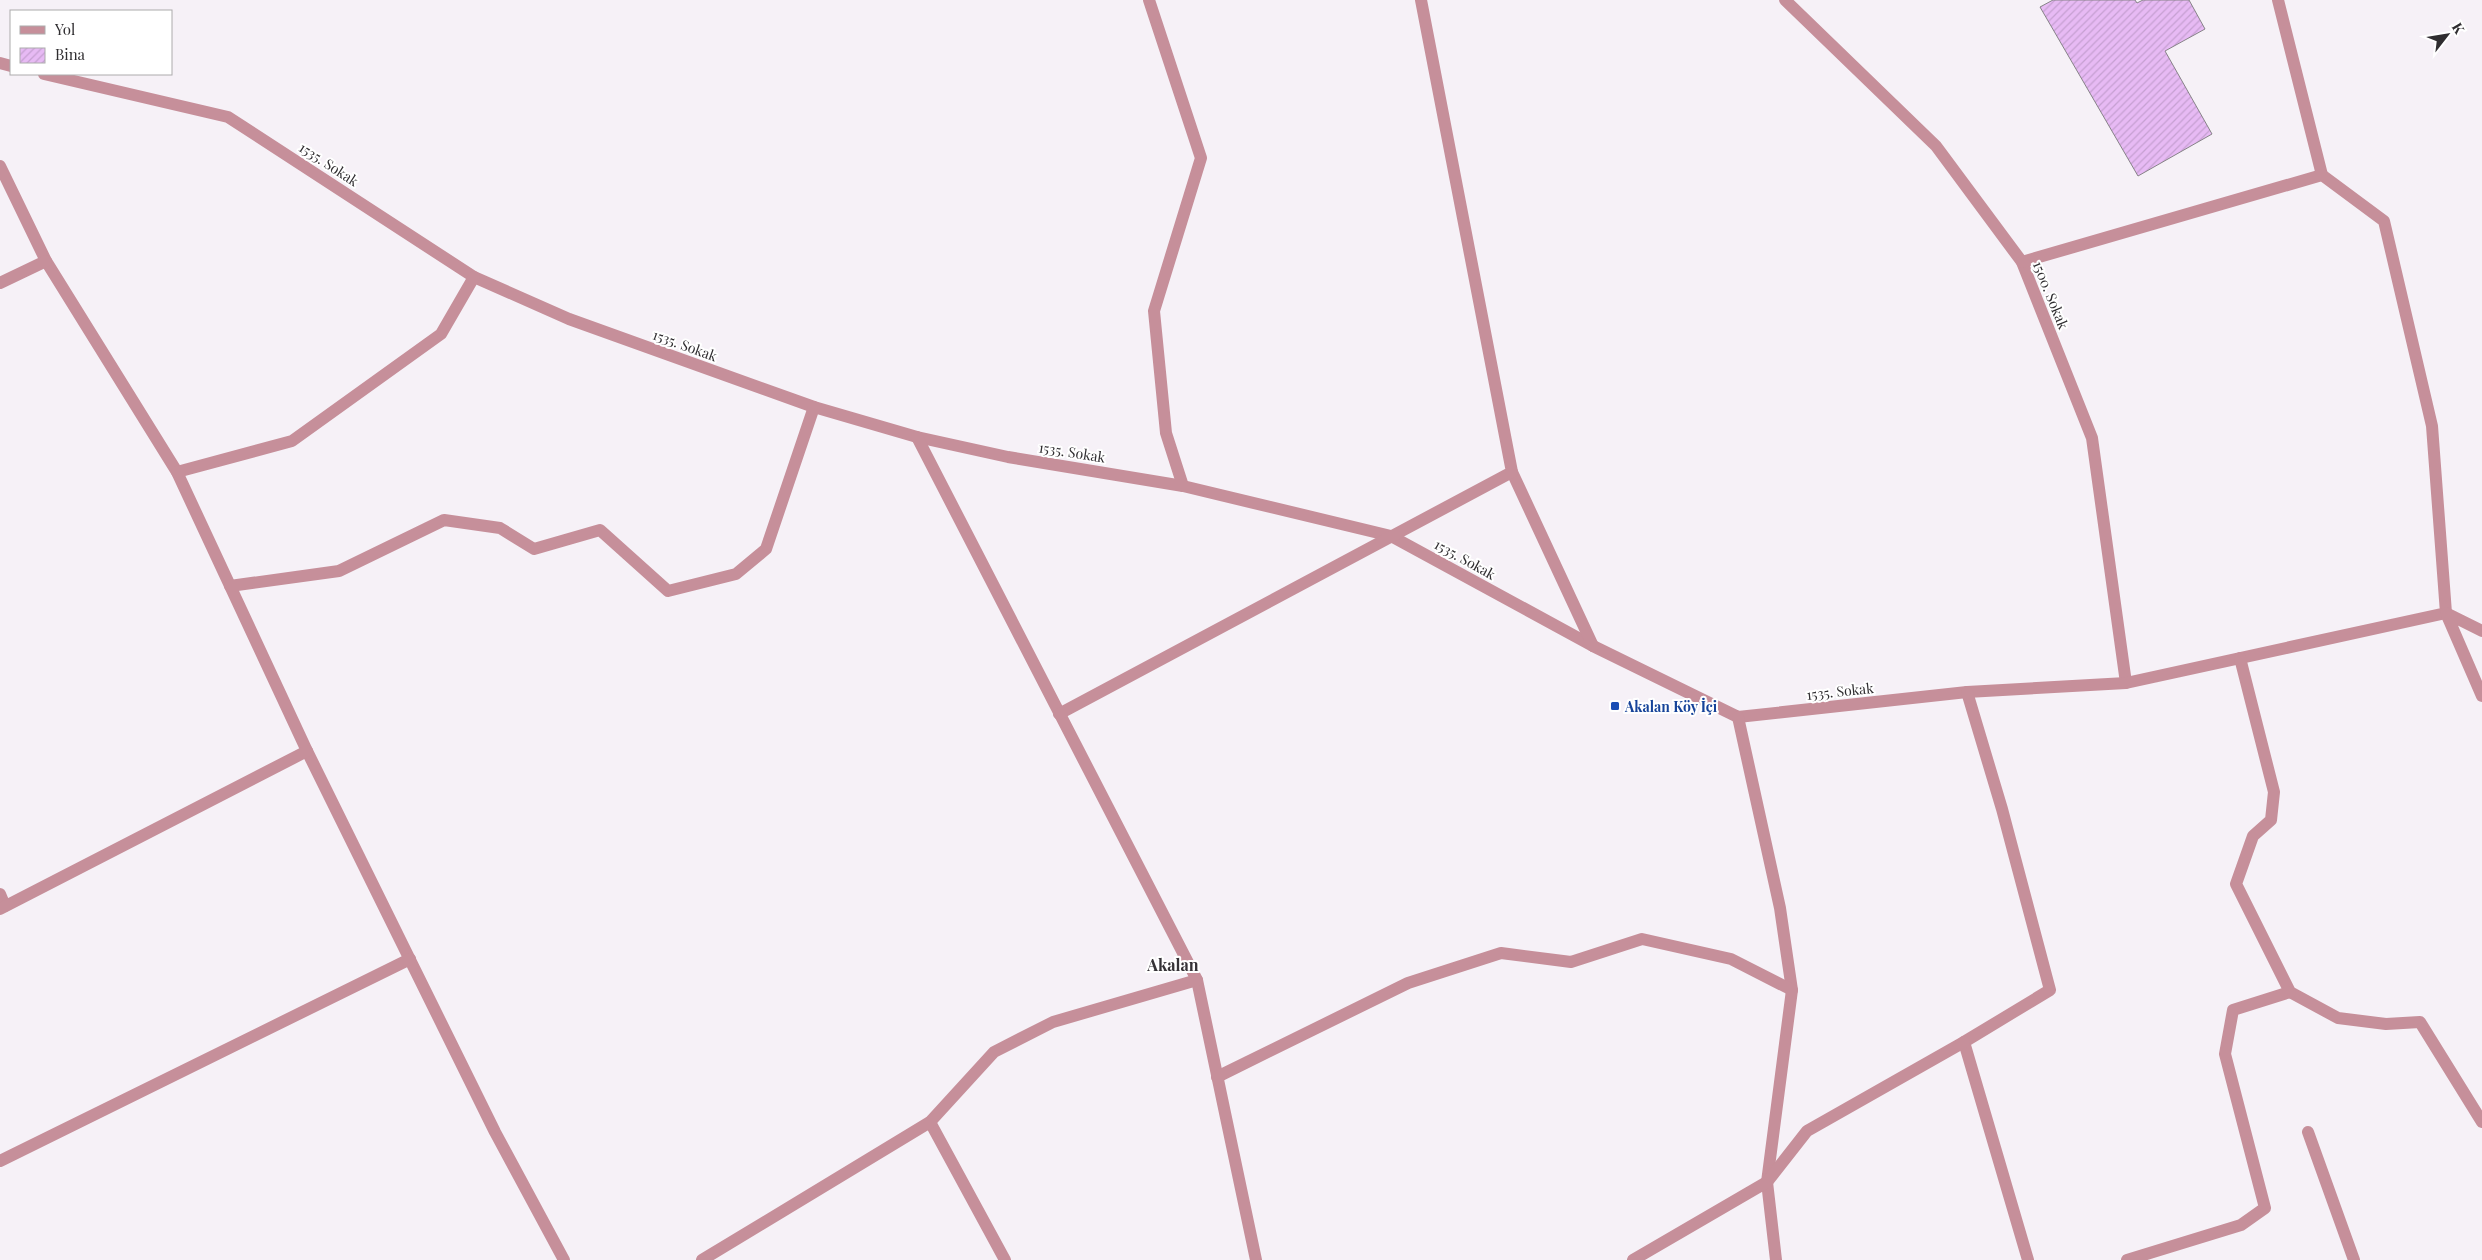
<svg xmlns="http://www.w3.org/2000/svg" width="2482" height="1260" font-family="'Playfair Display',serif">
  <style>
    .building { fill: url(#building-hatch); stroke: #878388 }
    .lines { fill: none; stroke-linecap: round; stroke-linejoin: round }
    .street { stroke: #c68f9a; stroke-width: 12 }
    .transit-dot { fill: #1a4fb4; stroke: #fff; stroke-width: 2 }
    .labels { text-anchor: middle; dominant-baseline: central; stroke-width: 4; stroke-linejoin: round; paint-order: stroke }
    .street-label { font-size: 14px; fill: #2f2d30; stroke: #fff }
    .transit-label { font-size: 14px; font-weight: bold; fill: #164399; stroke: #fff; text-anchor: start }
    .quarter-label { font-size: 16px; font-weight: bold; fill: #353236; stroke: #fff }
  </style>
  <defs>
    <pattern id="building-hatch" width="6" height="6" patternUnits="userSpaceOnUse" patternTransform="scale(1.25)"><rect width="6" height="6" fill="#e7baf4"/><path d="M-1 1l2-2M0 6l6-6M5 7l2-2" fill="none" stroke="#c6a0d2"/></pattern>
  </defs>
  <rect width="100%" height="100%" fill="#f6f1f7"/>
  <path class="building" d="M 2053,0 L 2135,0 L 2137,3 L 2143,0 L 2189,0 L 2205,29 L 2165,51 L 2212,134 L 2138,176 L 2040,7 Z"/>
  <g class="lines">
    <g class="street">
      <path d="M 1149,0 L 1201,158 L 1154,311 L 1166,433 L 1183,486"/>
      <path d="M 1785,0 L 1936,146 L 2022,262 L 2092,438 L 2126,683"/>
      <path d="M 2278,0 L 2322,175"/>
      <path d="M 0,63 L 11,66"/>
      <path d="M 44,74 L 228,117 L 474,277 L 569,319 L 814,407 L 917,437 L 1008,457 L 1183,486 L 1391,536 L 1593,646 L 1738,717 L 1967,692 L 2126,683 L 2446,613 L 2432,426 L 2384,221 L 2322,175 L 2022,262"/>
      <path d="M 0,166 L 46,261 L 177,472 L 307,751 L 495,1132 L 564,1260"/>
      <path d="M 0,283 L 46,261"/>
      <path d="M 917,437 L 1197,980 L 1256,1260"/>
      <path d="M 177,472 L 292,441 L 441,334 L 474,277"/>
      <path d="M 1512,472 L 1593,646"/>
      <path d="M 230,586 L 339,571 L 444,520 L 500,528 L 534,549 L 600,530 L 668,591 L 736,574 L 766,549 L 814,407"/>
      <path d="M 2482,631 L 2446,613 L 2482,696"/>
      <path d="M 2240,658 L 2274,792 L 2271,820 L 2253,836 L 2236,884 L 2290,992 L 2338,1018 L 2386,1024 L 2420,1022 L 2482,1122"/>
      <path d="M 1967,692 L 2002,809 L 2050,990 L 1964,1042 L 2028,1260"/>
      <path d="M 1059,714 L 1512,472 L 1421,0"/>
      <path d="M 1738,717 L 1780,908 L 1792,990 L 1767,1182 L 1776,1260"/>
      <path d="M 0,894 L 5,906"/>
      <path d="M 0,909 L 307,751"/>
      <path d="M 1217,1077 L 1408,983 L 1501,953 L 1571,962 L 1642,939 L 1731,959 L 1792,990"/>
      <path d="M 930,1122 L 1005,1260"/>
      <path d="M 2308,1132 L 2354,1260"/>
      <path d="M 0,1161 L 410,959"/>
      <path d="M 702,1260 L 930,1122 L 994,1052 L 1053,1022 L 1197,980"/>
      <path d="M 1633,1260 L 1767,1182 L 1807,1131 L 1964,1042"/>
      <path d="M 2127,1260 L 2241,1225 L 2265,1208 L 2225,1054 L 2233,1010 L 2290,992"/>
    </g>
  </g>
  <rect class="transit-dot" x="1610" y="701" width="10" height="10" rx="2.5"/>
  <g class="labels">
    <g class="street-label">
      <text transform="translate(329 164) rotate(33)">1535. Sokak</text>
      <text transform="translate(2051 295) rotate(68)">1500. Sokak</text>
      <text transform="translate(685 345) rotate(20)">1535. Sokak</text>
      <text transform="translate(1072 452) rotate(9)">1535. Sokak</text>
      <text transform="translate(1465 559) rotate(29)">1535. Sokak</text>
      <text transform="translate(1840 691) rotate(-6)">1535. Sokak</text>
    </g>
    <g class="transit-label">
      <text x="1625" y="706">Akalan Köy İçi</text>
    </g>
    <g class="quarter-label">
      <text x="1173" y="964">Akalan</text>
    </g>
  </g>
  <rect x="10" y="10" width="162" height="65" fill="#ffffff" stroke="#acabac"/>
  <rect x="20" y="26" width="25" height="8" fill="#c68f9a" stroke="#acabac"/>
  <text x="55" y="35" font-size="15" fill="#2f2d30">Yol</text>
  <rect x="20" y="48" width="25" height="15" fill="url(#building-hatch)" stroke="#acabac"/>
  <text x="55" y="60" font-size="15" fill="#2f2d30">Bina</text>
  <g transform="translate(2447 35) rotate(59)" stroke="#ffffff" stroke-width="4" paint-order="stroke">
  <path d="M0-4L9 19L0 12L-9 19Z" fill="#2f2d30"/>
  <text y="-8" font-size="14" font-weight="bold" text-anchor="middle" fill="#2f2d30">K</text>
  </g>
</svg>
